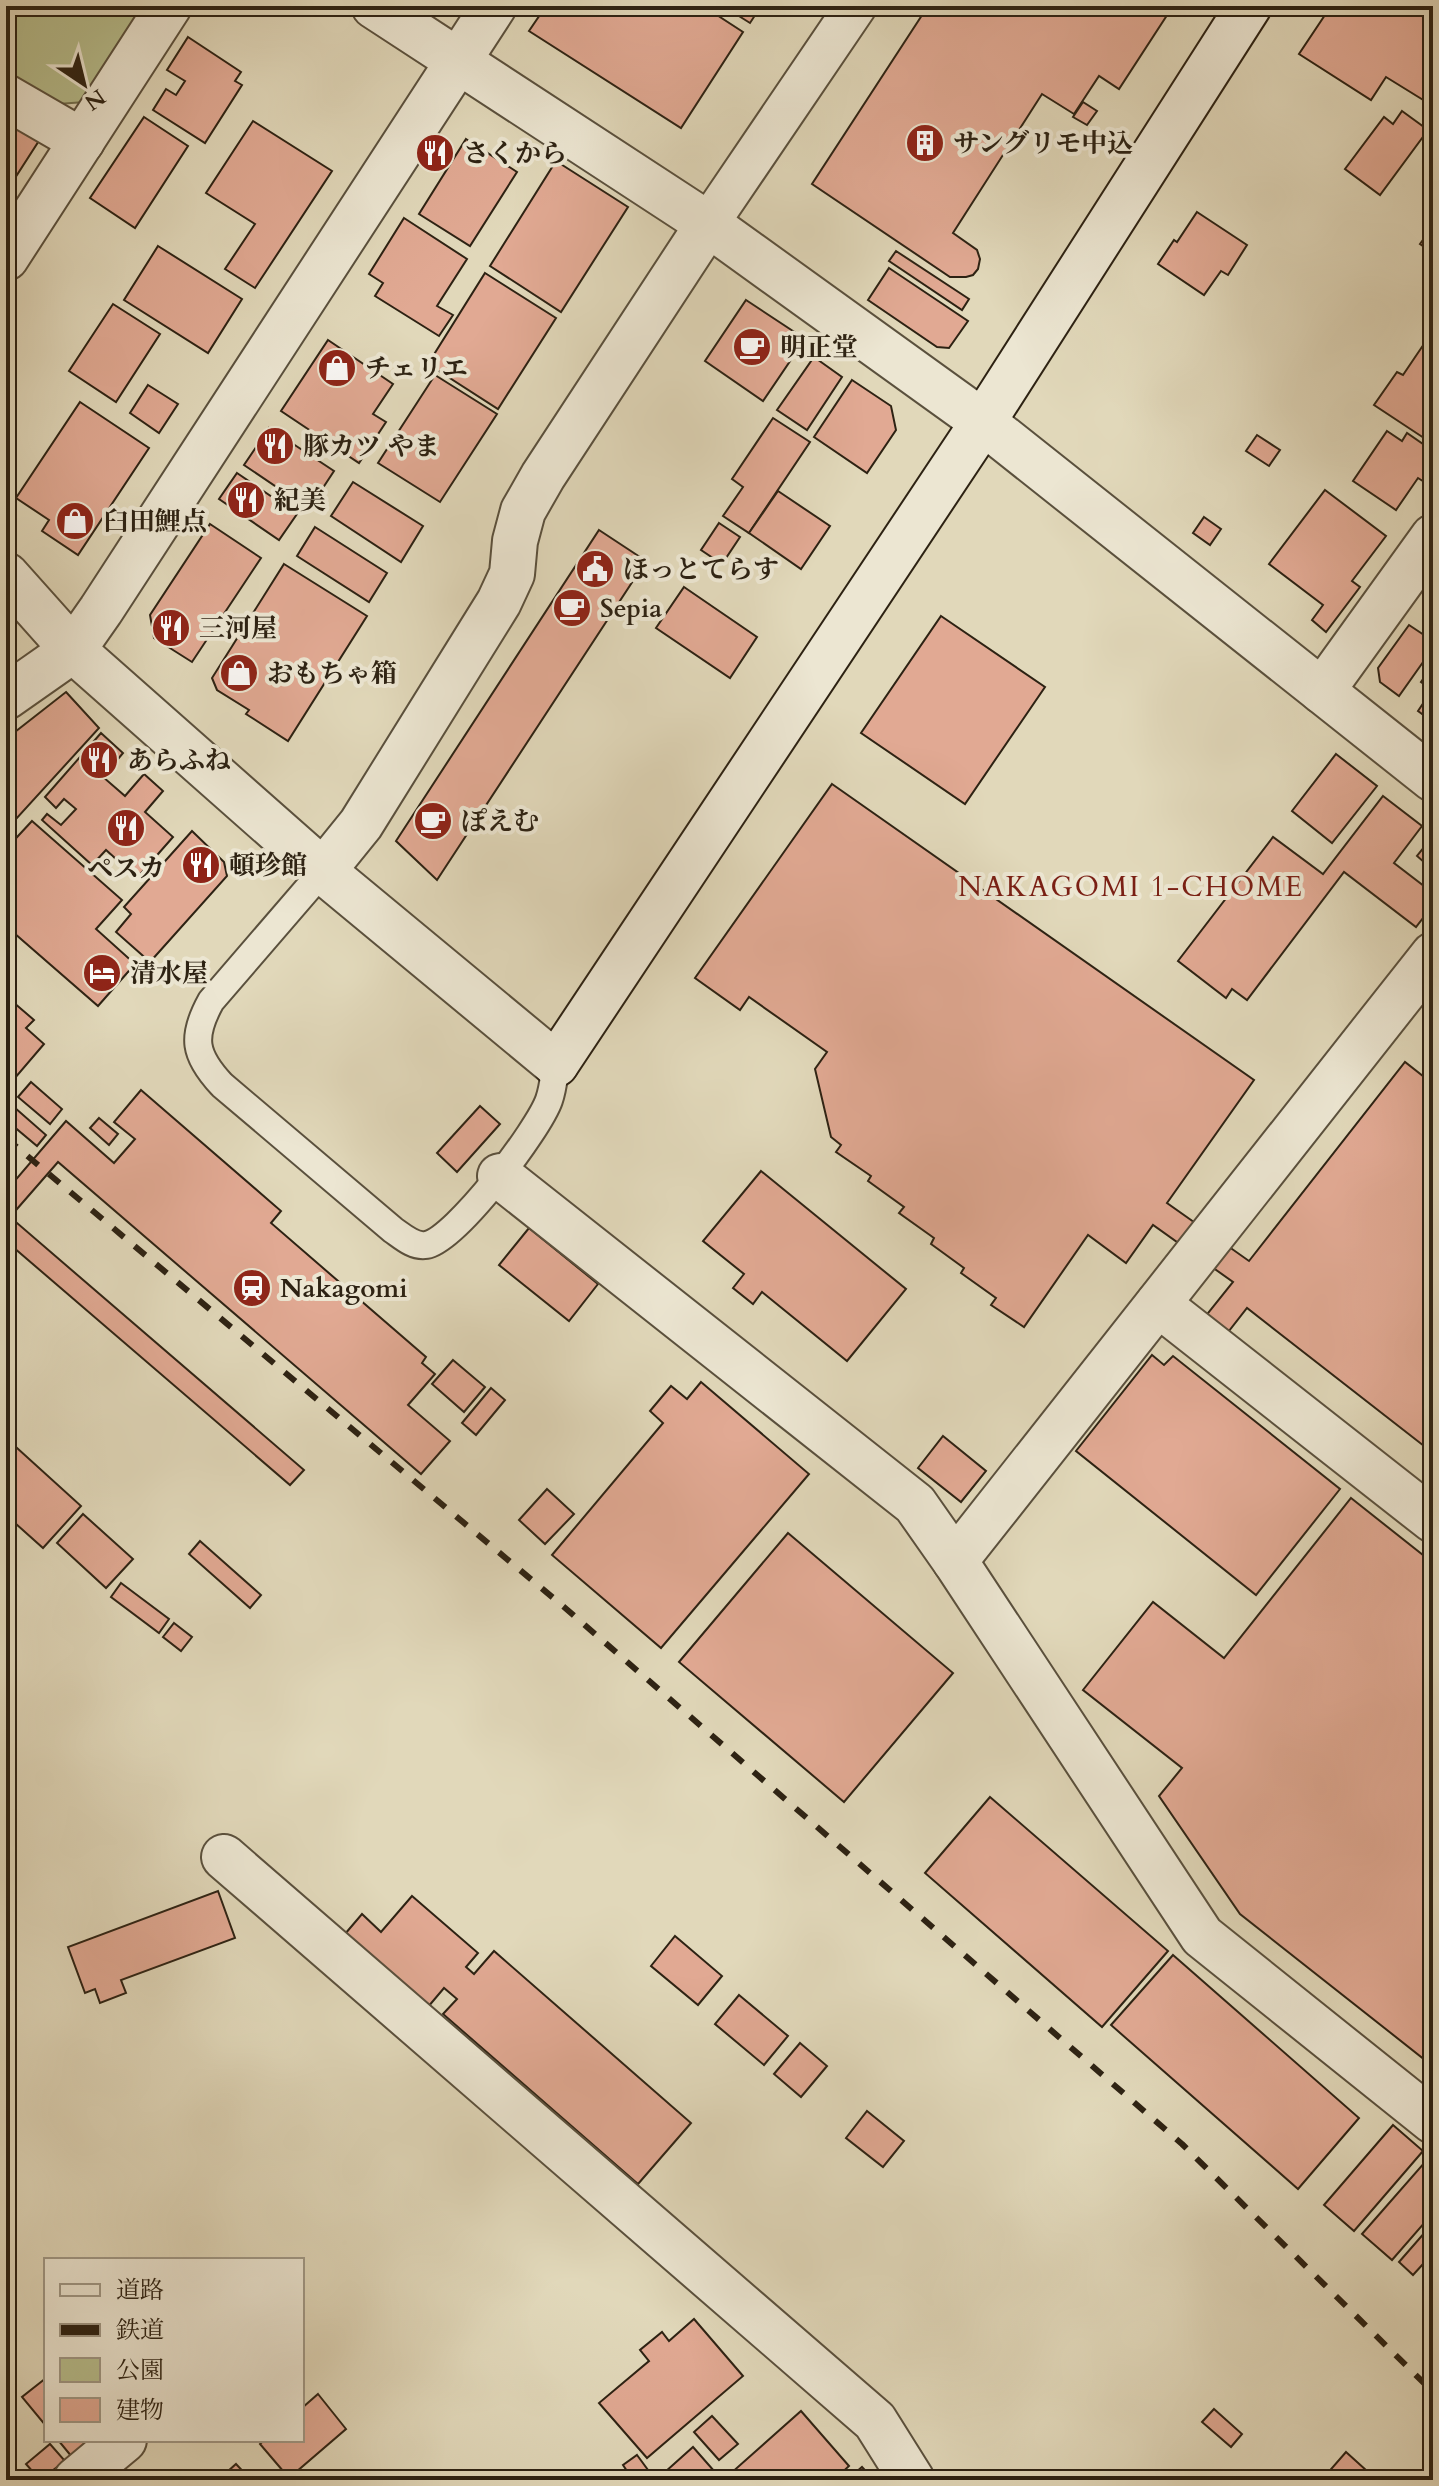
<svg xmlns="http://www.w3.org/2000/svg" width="1439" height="2486" font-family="Cardo,'Noto Serif JP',serif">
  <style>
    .green { fill: #b7be8d; stroke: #727050; stroke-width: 2 }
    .building { fill: #e1a993; stroke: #2d2213; stroke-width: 2 }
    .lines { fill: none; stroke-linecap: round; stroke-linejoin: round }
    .service-casing { stroke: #5a503d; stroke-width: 30 }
    .pedestrian-casing { stroke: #5a503d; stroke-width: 44 }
    .minor-casing { stroke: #5a503d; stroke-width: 48 }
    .tertiary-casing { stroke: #5a503d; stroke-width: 48 }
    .secondary-casing { stroke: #2d2213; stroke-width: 48 }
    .service { stroke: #ece6d2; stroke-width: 26 }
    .pedestrian { stroke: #ece6d2; stroke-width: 40 }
    .minor { stroke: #ece6d2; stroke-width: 44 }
    .tertiary { stroke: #ece6d2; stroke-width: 44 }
    .secondary { stroke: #ece6d2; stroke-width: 44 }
    .rail { stroke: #2d2213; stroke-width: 6; stroke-dasharray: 14 14; stroke-linecap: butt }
    .labels { text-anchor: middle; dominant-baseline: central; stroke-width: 8; stroke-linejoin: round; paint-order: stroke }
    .poi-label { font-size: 26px; font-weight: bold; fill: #2d2213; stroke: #ece6d2; text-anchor: start }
    .neighbourhood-label { font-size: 28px; letter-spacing: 2px; fill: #7a1f14; stroke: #ece6d2 }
  </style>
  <rect width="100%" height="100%" fill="#e1d8ba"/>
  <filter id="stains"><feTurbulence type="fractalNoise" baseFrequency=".0025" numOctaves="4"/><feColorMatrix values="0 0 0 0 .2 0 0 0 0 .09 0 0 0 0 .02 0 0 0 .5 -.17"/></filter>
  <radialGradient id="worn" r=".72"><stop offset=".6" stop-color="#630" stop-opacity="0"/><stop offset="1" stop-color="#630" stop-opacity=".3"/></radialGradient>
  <path class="green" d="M 6,6 L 147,6 L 85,102 L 58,104 L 6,76 Z"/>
  <g class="building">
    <path d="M 546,6 L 703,6 L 743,32 L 681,128 L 529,31 Z"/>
    <path d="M 723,6 L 761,6 L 750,23 Z"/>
    <path d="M 928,6 L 1173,6 L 1119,89 L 1099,76 L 1074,114 L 1042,94 L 953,233 L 977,250 L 980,259 L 978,269 L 973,275 L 966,277 L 950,277 L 812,184 Z"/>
    <path d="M 1331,6 L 1406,6 L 1433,23 L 1433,106 L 1386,77 L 1371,100 L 1299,54 Z"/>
    <path d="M 188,37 L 241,72 L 235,81 L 242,85 L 205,143 L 153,110 L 166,89 L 176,95 L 185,81 L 167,70 Z"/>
    <path d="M 1083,102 L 1097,111 L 1087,125 L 1073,117 Z"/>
    <path d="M 1402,111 L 1428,130 L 1380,195 L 1345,169 L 1384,117 L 1393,124 Z"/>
    <path d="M 6,113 L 42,136 L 6,192 Z"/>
    <path d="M 144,117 L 188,146 L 135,228 L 90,198 Z"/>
    <path d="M 253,121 L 332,171 L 255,288 L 225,269 L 255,224 L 206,193 Z"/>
    <path d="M 466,139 L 517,172 L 470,246 L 419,214 Z"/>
    <path d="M 556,161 L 628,207 L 561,312 L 490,266 Z"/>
    <path d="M 1197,212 L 1247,245 L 1228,275 L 1221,271 L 1204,295 L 1158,264 L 1174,240 L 1177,242 Z"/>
    <path d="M 404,218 L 467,259 L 437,306 L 453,315 L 439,336 L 375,296 L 383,283 L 369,274 Z"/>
    <path d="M 1433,226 L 1433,253 L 1420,244 Z"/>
    <path d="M 158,246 L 242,299 L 208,353 L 124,300 Z"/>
    <path d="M 896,251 L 969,299 L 962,310 L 889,261 Z"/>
    <path d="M 889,268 L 968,321 L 949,348 L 937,347 L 868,300 Z"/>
    <path d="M 485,273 L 556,318 L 498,409 L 428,364 Z"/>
    <path d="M 746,300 L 805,339 L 763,401 L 705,361 Z"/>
    <path d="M 113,304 L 160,334 L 116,402 L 69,371 Z"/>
    <path d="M 1430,335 L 1433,338 L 1433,438 L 1430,442 L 1374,405 L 1397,372 L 1403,375 Z"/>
    <path d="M 328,340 L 393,384 L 373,414 L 386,422 L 359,463 L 281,411 Z"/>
    <path d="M 814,357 L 842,377 L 807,430 L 777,410 Z"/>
    <path d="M 435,375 L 497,414 L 440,502 L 378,463 Z"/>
    <path d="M 852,380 L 891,406 L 896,430 L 867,473 L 814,437 Z"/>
    <path d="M 148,385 L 178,404 L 159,433 L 130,413 Z"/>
    <path d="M 80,402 L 149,448 L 78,555 L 42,531 L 49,520 L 16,498 Z"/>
    <path d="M 773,418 L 810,442 L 749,533 L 723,516 L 743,487 L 732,479 Z"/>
    <path d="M 269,428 L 334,471 L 309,509 L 244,465 Z"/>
    <path d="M 1387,431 L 1402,441 L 1407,433 L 1433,451 L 1433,479 L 1429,485 L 1418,478 L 1396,510 L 1353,481 Z"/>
    <path d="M 1257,435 L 1280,450 L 1269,466 L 1246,451 Z"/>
    <path d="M 237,473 L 297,514 L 279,540 L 219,499 Z"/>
    <path d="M 353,482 L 423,526 L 401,562 L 331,516 Z"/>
    <path d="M 1325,490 L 1386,536 L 1352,581 L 1360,587 L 1326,632 L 1312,620 L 1323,605 L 1269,564 Z"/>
    <path d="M 778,491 L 830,526 L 801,569 L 749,533 Z"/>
    <path d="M 1204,517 L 1221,529 L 1210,545 L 1193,533 Z"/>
    <path d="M 719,523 L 740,537 L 722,564 L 701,550 Z"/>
    <path d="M 210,524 L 261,558 L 192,662 L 154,638 L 150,615 Z"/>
    <path d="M 315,527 L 387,573 L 369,602 L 297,556 Z"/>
    <path d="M 599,530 L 646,561 L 437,880 L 396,841 Z"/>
    <path d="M 284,564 L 367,616 L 288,741 L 246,714 L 249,710 L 217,690 L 212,678 Z"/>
    <path d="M 684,587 L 757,637 L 730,678 L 656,628 Z"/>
    <path d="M 941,616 L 1045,687 L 965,804 L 861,733 Z"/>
    <path d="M 1409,625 L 1433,641 L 1433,648 L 1399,696 L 1380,682 L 1378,668 Z"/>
    <path d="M 1433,665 L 1433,722 L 1418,711 L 1432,690 L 1421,682 Z"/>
    <path d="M 66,692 L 99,728 L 6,830 L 6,739 Z"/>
    <path d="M 101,733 L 123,753 L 103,777 L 125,796 L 144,774 L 163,791 L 145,812 L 173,837 L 137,878 L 106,850 L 92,865 L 42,820 L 47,814 L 61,825 L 76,809 L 64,799 L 56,808 L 45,797 Z"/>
    <path d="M 1336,754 L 1377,786 L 1332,843 L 1292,811 Z"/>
    <path d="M 832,784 L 1254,1080 L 1167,1203 L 1249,1261 L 1405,1062 L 1433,1084 L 1433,1453 L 1247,1308 L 1225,1336 L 1204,1318 L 1233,1282 L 1153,1225 L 1126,1263 L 1088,1235 L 1024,1327 L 991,1305 L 996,1298 L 961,1273 L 964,1268 L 931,1244 L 934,1238 L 899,1213 L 904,1207 L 868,1181 L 871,1176 L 836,1152 L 841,1145 L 831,1137 L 815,1069 L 827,1052 L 749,997 L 740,1010 L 695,978 Z"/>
    <path d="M 1383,796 L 1422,826 L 1394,863 L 1433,893 L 1433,905 L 1416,927 L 1344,872 L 1247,1000 L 1232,989 L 1226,998 L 1178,961 L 1273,837 L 1323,874 Z"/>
    <path d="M 32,821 L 122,900 L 96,929 L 135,964 L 98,1006 L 6,926 L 6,849 Z"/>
    <path d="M 192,831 L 224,862 L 227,876 L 150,962 L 116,932 L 131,914 L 124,907 Z"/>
    <path d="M 1433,836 L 1433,870 L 1417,856 Z"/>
    <path d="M 6,996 L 34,1020 L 26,1028 L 44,1044 L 9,1085 L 6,1083 Z"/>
    <path d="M 31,1082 L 62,1109 L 50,1124 L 18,1097 Z"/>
    <path d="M 141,1090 L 281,1211 L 271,1223 L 426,1357 L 422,1363 L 435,1374 L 408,1405 L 450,1441 L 421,1474 L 58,1162 L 10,1217 L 304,1470 L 290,1485 L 6,1241 L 6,1191 L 66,1121 L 114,1163 L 135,1139 L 114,1122 Z"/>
    <path d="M 6,1100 L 46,1135 L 37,1146 L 6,1120 Z"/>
    <path d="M 480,1106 L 500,1124 L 457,1172 L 437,1153 Z"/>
    <path d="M 99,1118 L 118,1134 L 109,1145 L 90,1128 Z"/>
    <path d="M 761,1171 L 906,1289 L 847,1361 L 762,1292 L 753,1304 L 733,1288 L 744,1274 L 703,1241 Z"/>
    <path d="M 529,1228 L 598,1284 L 569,1321 L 499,1265 Z"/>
    <path d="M 1152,1355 L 1164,1365 L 1173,1356 L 1340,1489 L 1256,1595 L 1076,1451 Z"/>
    <path d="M 453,1360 L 485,1387 L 464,1412 L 432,1384 Z"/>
    <path d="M 701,1382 L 809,1474 L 661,1648 L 552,1555 L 663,1423 L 650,1411 L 671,1386 L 687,1399 Z"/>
    <path d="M 491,1388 L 505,1400 L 476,1435 L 462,1423 Z"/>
    <path d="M 943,1436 L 986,1471 L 961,1502 L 918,1468 Z"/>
    <path d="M 6,1438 L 81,1506 L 43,1548 L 6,1515 Z"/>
    <path d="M 547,1489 L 574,1514 L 545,1544 L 519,1520 Z"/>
    <path d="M 1351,1498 L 1433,1563 L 1433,2050 L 1425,2060 L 1240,1914 L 1159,1796 L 1182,1768 L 1083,1690 L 1153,1602 L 1224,1658 Z"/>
    <path d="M 83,1514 L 133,1559 L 106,1588 L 57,1543 Z"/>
    <path d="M 788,1533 L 953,1673 L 844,1802 L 679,1662 Z"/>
    <path d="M 200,1541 L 261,1595 L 250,1608 L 189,1554 Z"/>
    <path d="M 121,1583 L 169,1619 L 159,1633 L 111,1597 Z"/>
    <path d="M 174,1623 L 192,1637 L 181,1651 L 163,1637 Z"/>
    <path d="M 990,1797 L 1168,1951 L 1102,2027 L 925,1873 Z"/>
    <path d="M 218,1891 L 235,1938 L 121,1980 L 126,1993 L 100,2003 L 95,1989 L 85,1993 L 68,1947 Z"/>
    <path d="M 412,1896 L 478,1953 L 466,1967 L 474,1974 L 494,1951 L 691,2123 L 638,2184 L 443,2014 L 457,1999 L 444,1988 L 428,2007 L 345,1934 L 362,1914 L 381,1932 Z"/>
    <path d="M 675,1936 L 722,1976 L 698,2005 L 651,1966 Z"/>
    <path d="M 1173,1955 L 1359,2118 L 1298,2189 L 1111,2025 Z"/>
    <path d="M 739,1995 L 788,2036 L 764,2065 L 715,2024 Z"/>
    <path d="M 800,2043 L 827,2066 L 801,2097 L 774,2074 Z"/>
    <path d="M 867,2111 L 904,2141 L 883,2167 L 846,2138 Z"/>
    <path d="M 1393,2125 L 1423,2151 L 1354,2231 L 1324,2205 Z"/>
    <path d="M 1432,2154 L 1433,2213 L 1392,2260 L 1362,2234 Z"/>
    <path d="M 1433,2223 L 1433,2253 L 1413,2275 L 1399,2262 Z"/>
    <path d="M 694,2319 L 743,2376 L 647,2458 L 599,2403 L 649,2361 L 640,2350 L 662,2332 L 669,2341 Z"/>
    <path d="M 46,2378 L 46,2426 L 22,2397 Z"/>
    <path d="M 318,2394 L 346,2429 L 289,2478 L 260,2444 L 264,2440 L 302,2440 L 302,2408 Z"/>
    <path d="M 1214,2409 L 1242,2434 L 1231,2447 L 1202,2422 Z"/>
    <path d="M 801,2411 L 849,2466 L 834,2480 L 735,2480 L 730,2474 Z"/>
    <path d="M 712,2416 L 738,2444 L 719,2460 L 694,2432 Z"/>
    <path d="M 58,2440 L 93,2440 L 72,2457 Z"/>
    <path d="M 50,2444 L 65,2461 L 40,2480 L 26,2464 Z"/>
    <path d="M 693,2447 L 722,2480 L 673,2480 L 665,2472 Z"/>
    <path d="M 1346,2452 L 1377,2480 L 1330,2480 L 1325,2476 Z"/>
    <path d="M 637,2455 L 648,2470 L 633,2480 L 623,2465 Z"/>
    <path d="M 236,2464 L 251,2480 L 218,2480 Z"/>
    <path d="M 6,2465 L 19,2480 L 6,2480 Z"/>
    <path d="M 862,2467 L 874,2480 L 847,2480 Z"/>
  </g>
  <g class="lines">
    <defs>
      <path id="service" d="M 323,871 L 211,1001 C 191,1037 194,1055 222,1085 L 393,1230 C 403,1237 414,1247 426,1245 C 456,1240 539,1129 549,1100 C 553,1089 554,1076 556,1064"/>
      <path id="pedestrian" d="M 708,224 L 856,6"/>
      <g id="minor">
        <path d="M 6,97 L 82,141"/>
        <path d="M 6,258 L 169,6"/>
        <path d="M 1322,691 L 1433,537"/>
        <path d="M 6,697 L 73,650 L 101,610 L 494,6"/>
        <path d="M 323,871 L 361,824 L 499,602 L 512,574 L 515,541 L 523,511 L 543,476 L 708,224"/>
        <path d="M 500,1176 L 915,1504 L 955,1561 L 1433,955"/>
        <path d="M 1158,1304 L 1433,1520"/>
        <path d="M 955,1561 L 1202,1936 L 1433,2121"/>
        <path d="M 224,1857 L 875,2421 L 912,2480"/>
        <path d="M 76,2480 L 124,2440"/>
      </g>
      <g id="tertiary">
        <path d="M 374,6 L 708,224 L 983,422 L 1433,779"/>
        <path d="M 6,575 L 73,650 L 323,871 L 556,1064"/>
      </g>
      <path id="secondary" d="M 556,1064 L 983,422 L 1249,6"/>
    </defs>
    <use href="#service" class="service-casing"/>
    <use href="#pedestrian" class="pedestrian-casing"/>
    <use href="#minor" class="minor-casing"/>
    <use href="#tertiary" class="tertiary-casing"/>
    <use href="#secondary" class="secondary-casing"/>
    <use href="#service" class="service"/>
    <use href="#pedestrian" class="pedestrian"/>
    <use href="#minor" class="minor"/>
    <use href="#tertiary" class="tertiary"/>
    <use href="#secondary" class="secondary"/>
    <path class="rail" d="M 6,1138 L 564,1607 L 1182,2144 L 1433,2392"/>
  </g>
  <defs>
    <symbol id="building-disc" viewBox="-11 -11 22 22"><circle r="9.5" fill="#8f2418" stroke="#ece6d2"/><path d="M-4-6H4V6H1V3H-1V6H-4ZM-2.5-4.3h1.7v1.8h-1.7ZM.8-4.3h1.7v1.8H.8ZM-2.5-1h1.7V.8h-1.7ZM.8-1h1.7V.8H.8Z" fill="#fff"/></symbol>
    <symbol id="restaurant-disc" viewBox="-11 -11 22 22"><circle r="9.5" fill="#8f2418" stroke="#ece6d2"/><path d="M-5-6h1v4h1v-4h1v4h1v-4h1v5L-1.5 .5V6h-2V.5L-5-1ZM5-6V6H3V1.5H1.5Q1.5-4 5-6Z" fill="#fff"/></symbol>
    <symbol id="cafe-disc" viewBox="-11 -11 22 22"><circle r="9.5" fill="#8f2418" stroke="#ece6d2"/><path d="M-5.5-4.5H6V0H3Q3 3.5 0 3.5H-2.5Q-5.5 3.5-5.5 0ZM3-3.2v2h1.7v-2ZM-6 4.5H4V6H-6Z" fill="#fff"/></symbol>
    <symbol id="shop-disc" viewBox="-11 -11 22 22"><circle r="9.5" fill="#8f2418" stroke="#ece6d2"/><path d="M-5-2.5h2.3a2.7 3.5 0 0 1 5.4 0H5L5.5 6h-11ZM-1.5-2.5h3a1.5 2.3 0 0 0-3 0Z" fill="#fff"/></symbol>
    <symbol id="civic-disc" viewBox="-11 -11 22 22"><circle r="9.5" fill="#8f2418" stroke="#ece6d2"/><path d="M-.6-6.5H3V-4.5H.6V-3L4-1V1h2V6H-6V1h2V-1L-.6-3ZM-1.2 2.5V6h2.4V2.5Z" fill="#fff"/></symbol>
    <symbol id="hotel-disc" viewBox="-11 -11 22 22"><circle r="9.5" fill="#8f2418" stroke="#ece6d2"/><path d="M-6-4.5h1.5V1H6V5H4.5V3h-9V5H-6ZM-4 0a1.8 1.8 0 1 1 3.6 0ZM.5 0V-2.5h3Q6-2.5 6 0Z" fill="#fff"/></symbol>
    <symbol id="station-disc" viewBox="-11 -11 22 22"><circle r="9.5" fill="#8f2418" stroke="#ece6d2"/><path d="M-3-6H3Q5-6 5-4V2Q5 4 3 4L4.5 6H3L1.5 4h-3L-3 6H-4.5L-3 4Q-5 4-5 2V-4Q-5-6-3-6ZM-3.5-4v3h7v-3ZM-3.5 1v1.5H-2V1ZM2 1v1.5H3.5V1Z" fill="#fff"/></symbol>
  </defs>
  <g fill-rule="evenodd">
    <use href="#building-disc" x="903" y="121" width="44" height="44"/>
    <use href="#restaurant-disc" x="413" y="131" width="44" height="44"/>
    <use href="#cafe-disc" x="730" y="325" width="44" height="44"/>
    <use href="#shop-disc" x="315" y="346" width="44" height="44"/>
    <use href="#restaurant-disc" x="253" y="424" width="44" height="44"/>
    <use href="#restaurant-disc" x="224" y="478" width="44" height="44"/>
    <use href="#shop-disc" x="53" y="499" width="44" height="44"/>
    <use href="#civic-disc" x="573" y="547" width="44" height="44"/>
    <use href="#cafe-disc" x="550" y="586" width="44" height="44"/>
    <use href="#restaurant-disc" x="149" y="606" width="44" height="44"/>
    <use href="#shop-disc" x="217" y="651" width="44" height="44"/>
    <use href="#restaurant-disc" x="77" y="738" width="44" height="44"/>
    <use href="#cafe-disc" x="411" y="799" width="44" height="44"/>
    <use href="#restaurant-disc" x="104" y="806" width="44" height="44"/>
    <use href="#restaurant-disc" x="179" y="843" width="44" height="44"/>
    <use href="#hotel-disc" x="80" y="951" width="44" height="44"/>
    <use href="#station-disc" x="230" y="1266" width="44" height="44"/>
  </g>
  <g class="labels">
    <g class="poi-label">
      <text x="953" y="143">サングリモ中込</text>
      <text x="463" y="153">さくから</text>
      <text x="780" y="347">明正堂</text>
      <text x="365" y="368">チェリエ</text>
      <text x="303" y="446">豚カツ やま</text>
      <text x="274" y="500">紀美</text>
      <text x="103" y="521">臼田鯉点</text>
      <text x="623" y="569">ほっとてらす</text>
      <text x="600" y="608">Sepia</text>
      <text x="199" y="628">三河屋</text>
      <text x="267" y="673">おもちゃ箱</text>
      <text x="127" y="760">あらふね</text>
      <text x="461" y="821">ぽえむ</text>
      <text x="229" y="865">頓珍館</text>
      <text x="126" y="868" text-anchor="middle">ペスカ</text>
      <text x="130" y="973">清水屋</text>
      <text x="280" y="1288">Nakagomi</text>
    </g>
    <g class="neighbourhood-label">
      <text x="1131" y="887">NAKAGOMI 1-CHOME</text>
    </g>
  </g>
  <rect width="1439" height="2486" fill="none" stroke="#e1d8ba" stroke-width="32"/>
  <rect x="8" y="8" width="1423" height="2470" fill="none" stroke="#2d2213" stroke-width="4"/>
  <rect x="16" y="16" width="1407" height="2454" fill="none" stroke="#2d2213" stroke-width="2"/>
  <rect x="44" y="2258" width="260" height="184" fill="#ece6d2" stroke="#a09886" stroke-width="2"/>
  <rect x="60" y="2284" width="40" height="12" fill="#ece6d2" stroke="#a09886" stroke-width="2"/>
  <text x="116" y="2298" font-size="24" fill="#2d2213">道路</text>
  <rect x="60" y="2324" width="40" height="12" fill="#2d2213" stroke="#a09886" stroke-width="2"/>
  <text x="116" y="2338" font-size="24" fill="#2d2213">鉄道</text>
  <rect x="60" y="2358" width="40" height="24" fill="#b7be8d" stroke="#a09886" stroke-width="2"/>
  <text x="116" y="2378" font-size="24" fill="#2d2213">公園</text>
  <rect x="60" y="2398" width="40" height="24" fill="#e1a993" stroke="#a09886" stroke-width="2"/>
  <text x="116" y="2418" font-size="24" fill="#2d2213">建物</text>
  <g transform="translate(84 84) rotate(145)" stroke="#ece6d2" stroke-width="6" paint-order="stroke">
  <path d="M0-6L14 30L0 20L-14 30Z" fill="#2d2213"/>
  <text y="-12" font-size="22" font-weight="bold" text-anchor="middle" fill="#2d2213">N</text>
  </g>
  <rect width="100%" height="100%" filter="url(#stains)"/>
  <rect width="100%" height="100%" fill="url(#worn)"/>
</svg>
